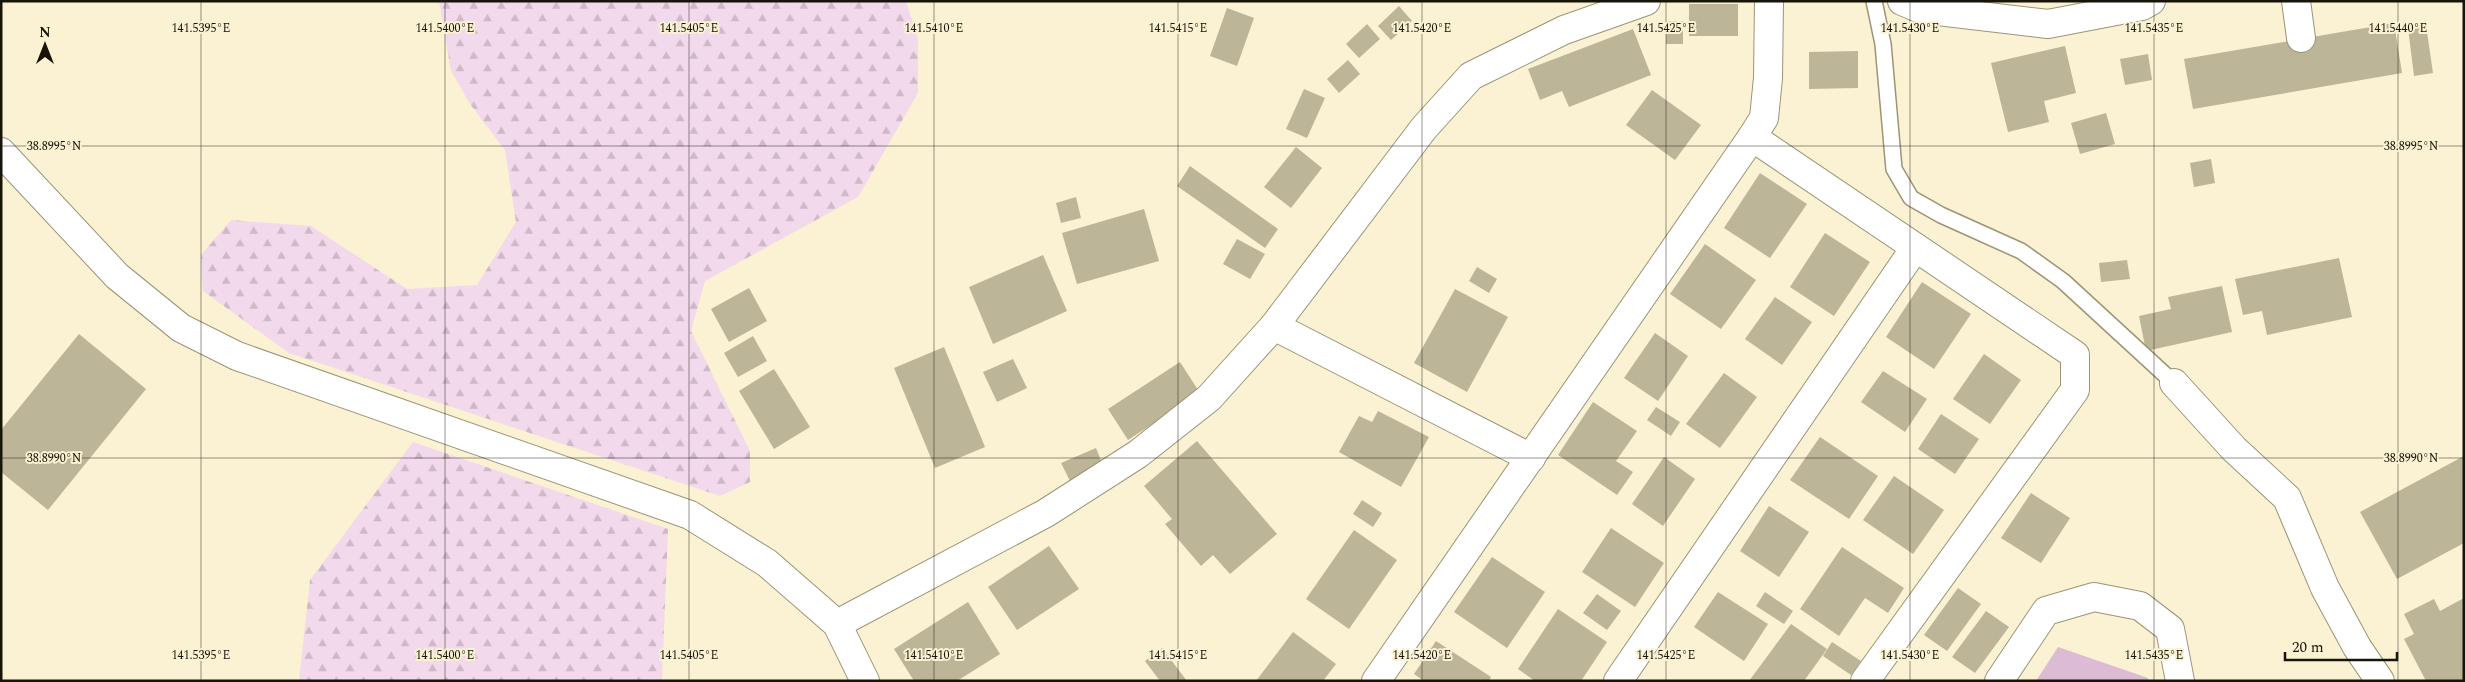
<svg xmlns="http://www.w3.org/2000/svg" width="2465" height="682" font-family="Spectral,serif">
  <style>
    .forest { fill: url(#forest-firs) }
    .water { fill: #dcbbd5 }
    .building { fill: #bdb598 }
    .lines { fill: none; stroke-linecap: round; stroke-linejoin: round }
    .lane-casing { stroke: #9c9477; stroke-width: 18 }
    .street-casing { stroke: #9c9477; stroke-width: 30 }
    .secondary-casing { stroke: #9c9477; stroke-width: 30 }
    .lane { stroke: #fff; stroke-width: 15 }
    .street { stroke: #fff; stroke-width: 28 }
    .secondary { stroke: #fff; stroke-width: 28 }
    .ticks { fill: none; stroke: #171409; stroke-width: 1; stroke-opacity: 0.45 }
    .ticks-label { font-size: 12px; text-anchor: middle; fill: #171409; stroke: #faf2d3; stroke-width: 4; stroke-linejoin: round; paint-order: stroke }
  </style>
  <defs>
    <pattern id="forest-firs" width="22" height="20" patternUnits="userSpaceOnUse" patternTransform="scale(1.25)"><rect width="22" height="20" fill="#f2d9ec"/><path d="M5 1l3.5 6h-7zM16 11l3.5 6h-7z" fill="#cfb9c9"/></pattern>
  </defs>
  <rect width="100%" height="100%" fill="#faf2d3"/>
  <g class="forest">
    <path d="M 439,1 L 906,1 L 918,39 L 918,93 L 858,197 L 705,281 L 691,331 L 750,451 L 750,482 L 720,496 L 289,353 L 203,291 L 201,255 L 231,220 L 311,226 L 407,289 L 477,285 L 516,222 L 505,150 L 470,104 L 451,71 Z"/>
    <path d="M 413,442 L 668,529 L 662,681 L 299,681 L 310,580 Z"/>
  </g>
  <path class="water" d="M 2058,647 L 2148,678 L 2148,681 L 2036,681 Z"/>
  <g class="building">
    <rect x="1689" y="4" width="49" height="32"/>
    <path d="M 1399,6 L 1412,21 L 1391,40 L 1378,26 Z"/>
    <path d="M 1227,8 L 1254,18 L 1237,66 L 1210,56 Z"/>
    <rect x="1666" y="21" width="17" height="23"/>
    <path d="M 2394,23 L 2402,73 L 2193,109 L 2184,59 Z"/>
    <path d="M 1367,24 L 1380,39 L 1359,58 L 1346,44 Z"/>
    <path d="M 2426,25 L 2433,73 L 2414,76 L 2408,28 Z"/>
    <path d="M 1633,29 L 1651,75 L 1569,107 L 1562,91 L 1540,100 L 1528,69 Z"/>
    <path d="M 2065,46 L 2076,93 L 2044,101 L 2049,122 L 2008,132 L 1991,63 Z"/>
    <path d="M 1858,51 L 1858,88 L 1809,89 L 1809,52 Z"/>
    <path d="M 2148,54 L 2152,80 L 2125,85 L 2120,59 Z"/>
    <path d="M 1348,60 L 1360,74 L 1339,93 L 1327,79 Z"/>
    <path d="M 1304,89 L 1325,98 L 1307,138 L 1286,129 Z"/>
    <path d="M 1652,90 L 1701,125 L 1675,160 L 1626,125 Z"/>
    <path d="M 2106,113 L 2115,144 L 2080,154 L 2071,123 Z"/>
    <path d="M 1296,147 L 1322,168 L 1291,208 L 1264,187 Z"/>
    <path d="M 2211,159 L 2215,183 L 2194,187 L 2190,163 Z"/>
    <path d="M 1190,166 L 1278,229 L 1265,248 L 1177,186 Z"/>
    <path d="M 1760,173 L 1807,204 L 1770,258 L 1724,228 Z"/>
    <path d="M 1076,197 L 1081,218 L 1061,223 L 1056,203 Z"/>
    <path d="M 1144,209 L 1159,261 L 1077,284 L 1062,233 Z"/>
    <path d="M 1825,233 L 1870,262 L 1834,316 L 1790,287 Z"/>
    <path d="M 1237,239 L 1265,254 L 1250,279 L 1223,264 Z"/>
    <path d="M 1705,244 L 1756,280 L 1721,329 L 1670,294 Z"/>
    <path d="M 1043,255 L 1067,311 L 993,344 L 969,287 Z"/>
    <path d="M 2339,258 L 2352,317 L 2267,335 L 2262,311 L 2243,315 L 2235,279 Z"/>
    <path d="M 2127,260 L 2130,279 L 2101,282 L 2099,263 Z"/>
    <path d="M 1477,267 L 1497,279 L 1489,293 L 1469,281 Z"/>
    <path d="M 1922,282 L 1971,314 L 1934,369 L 1886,337 Z"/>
    <path d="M 2222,286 L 2232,332 L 2146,351 L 2139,316 L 2171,309 L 2168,297 Z"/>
    <path d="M 749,288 L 767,321 L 729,342 L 711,309 Z"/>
    <path d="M 1455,289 L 1508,317 L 1467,392 L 1414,363 Z"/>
    <path d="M 1775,297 L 1812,322 L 1782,365 L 1745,339 Z"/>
    <path d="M 1655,333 L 1688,356 L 1658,401 L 1624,378 Z"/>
    <path d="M 79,334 L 146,389 L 48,510 L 1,472 L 1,430 Z"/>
    <path d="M 753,336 L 767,361 L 738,377 L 724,353 Z"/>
    <path d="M 944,347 L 985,447 L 935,468 L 894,368 Z"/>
    <path d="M 1984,354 L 2021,380 L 1990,424 L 1953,399 Z"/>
    <path d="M 1013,359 L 1027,388 L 997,402 L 983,372 Z"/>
    <path d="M 1180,362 L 1200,393 L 1128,440 L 1108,409 Z"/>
    <path d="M 774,369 L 810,427 L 774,449 L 739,391 Z"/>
    <path d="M 1883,371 L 1927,399 L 1905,432 L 1861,402 Z"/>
    <path d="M 1724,373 L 1757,397 L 1720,448 L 1686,424 Z"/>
    <path d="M 1593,402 L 1637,431 L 1616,461 L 1633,472 L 1617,495 L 1558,455 Z"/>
    <path d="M 1656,407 L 1680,422 L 1671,436 L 1647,420 Z"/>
    <path d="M 1378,411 L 1429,437 L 1401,487 L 1339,452 L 1359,416 L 1372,422 Z"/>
    <path d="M 1941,414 L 1979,439 L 1955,474 L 1918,449 Z"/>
    <path d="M 1820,437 L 1878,476 L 1849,519 L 1790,480 Z"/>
    <path d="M 1197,441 L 1277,534 L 1230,574 L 1213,555 L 1201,566 L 1165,524 L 1172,519 L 1144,486 Z"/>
    <path d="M 1096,448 L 1104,468 L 1071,483 L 1061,463 Z"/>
    <path d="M 2464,456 L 2464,543 L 2397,579 L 2360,512 Z"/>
    <path d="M 1664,457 L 1695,479 L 1663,526 L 1632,504 Z"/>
    <path d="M 1894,476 L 1944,510 L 1913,554 L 1863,520 Z"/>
    <path d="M 2031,493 L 2070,518 L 2041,563 L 2001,538 Z"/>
    <path d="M 1362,500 L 1382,513 L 1373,527 L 1353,514 Z"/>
    <path d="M 1769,506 L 1809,532 L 1779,577 L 1740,551 Z"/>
    <path d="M 1611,528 L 1664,563 L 1635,607 L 1582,572 Z"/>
    <path d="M 1354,530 L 1397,560 L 1349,629 L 1306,599 Z"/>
    <path d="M 1049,546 L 1079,589 L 1017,630 L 988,587 Z"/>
    <path d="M 1842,547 L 1904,588 L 1888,613 L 1865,598 L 1839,636 L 1800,609 Z"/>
    <path d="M 1492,557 L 1545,592 L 1507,648 L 1454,612 Z"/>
    <path d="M 1958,588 L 1981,604 L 1947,651 L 1924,635 Z"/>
    <path d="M 1718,592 L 1768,624 L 1744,661 L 1694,627 Z"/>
    <path d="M 1765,592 L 1793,611 L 1784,624 L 1756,606 Z"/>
    <path d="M 1597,594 L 1621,611 L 1607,630 L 1583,613 Z"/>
    <path d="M 2464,598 L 2464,681 L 2426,681 L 2404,639 L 2414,634 L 2404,614 L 2434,599 L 2440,611 Z"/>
    <path d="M 968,602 L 1000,654 L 957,681 L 914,681 L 894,649 Z"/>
    <path d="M 1558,609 L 1607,642 L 1581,681 L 1535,681 L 1518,669 Z"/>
    <path d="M 1986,611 L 2009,627 L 1975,673 L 1952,657 Z"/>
    <path d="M 1791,624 L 1827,649 L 1804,681 L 1749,681 Z"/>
    <path d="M 1293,632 L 1336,664 L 1323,681 L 1256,681 Z"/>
    <path d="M 1436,641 L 1491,677 L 1489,681 L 1424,681 L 1414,674 Z"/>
    <path d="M 1832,642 L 1861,661 L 1851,675 L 1823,656 Z"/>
    <path d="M 1162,648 L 1187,681 L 1160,681 L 1145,661 Z"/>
  </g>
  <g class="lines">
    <defs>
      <path id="lane" d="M 1874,1 L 1883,44 L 1894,169 L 1911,198 L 1941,215 L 2021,251 L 2063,281 L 2174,383"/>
      <g id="street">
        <path d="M 1902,1 L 1921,9 L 2048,24 L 2142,6 L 2151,1"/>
        <path d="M 2296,1 L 2301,38"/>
        <path d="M 1752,137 L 1764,118 L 1768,78 L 1769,1"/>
        <path d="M 1274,326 L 1531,458"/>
        <path d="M 2174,383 L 2234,449 L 2287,498 L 2325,588 L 2357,647 L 2380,681"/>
        <path d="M 837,624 L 1046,513 L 1138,454 L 1209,398 L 1274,326 L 1424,128 L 1471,76 L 1564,30 L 1646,1"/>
        <path d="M 1376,681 L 1752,137 L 2075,355 L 2075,390 L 1865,681"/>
        <path d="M 1618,681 L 1915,248"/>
        <path d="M 1999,681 L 2046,611 L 2094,597 L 2140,606 L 2170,629 L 2180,681"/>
      </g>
      <path id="secondary" d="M 1,152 L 117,276 L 181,328 L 237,356 L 690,515 L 767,563 L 837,624 L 865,681"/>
    </defs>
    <use href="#lane" class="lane-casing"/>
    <use href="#street" class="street-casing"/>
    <use href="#secondary" class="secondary-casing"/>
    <use href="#lane" class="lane"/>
    <use href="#street" class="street"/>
    <use href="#secondary" class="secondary"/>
  </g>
  <path class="ticks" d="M 201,1 L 201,681M 445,1 L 445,681M 689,1 L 689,681M 934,1 L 934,681M 1178,1 L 1178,681M 1422,1 L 1422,681M 1666,1 L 1666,681M 1910,1 L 1910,681M 2154,1 L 2154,681M 2398,1 L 2398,681M 1,146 L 2464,146M 1,458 L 2464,458"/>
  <g class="ticks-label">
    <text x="201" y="32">141.5395°E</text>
    <text x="445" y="32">141.5400°E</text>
    <text x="689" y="32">141.5405°E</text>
    <text x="934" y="32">141.5410°E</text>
    <text x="1178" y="32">141.5415°E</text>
    <text x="1422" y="32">141.5420°E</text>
    <text x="1666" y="32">141.5425°E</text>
    <text x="1910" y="32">141.5430°E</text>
    <text x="2154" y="32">141.5435°E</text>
    <text x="2398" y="32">141.5440°E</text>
    <text x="54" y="150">38.8995°N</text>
    <text x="2411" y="150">38.8995°N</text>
    <text x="54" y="462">38.8990°N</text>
    <text x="2411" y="462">38.8990°N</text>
    <text x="201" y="659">141.5395°E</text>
    <text x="445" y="659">141.5400°E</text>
    <text x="689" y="659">141.5405°E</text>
    <text x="934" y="659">141.5410°E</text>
    <text x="1178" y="659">141.5415°E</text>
    <text x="1422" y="659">141.5420°E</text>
    <text x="1666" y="659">141.5425°E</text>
    <text x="1910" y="659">141.5430°E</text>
    <text x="2154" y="659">141.5435°E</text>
  </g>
  <rect width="2465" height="682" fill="none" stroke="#171409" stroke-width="5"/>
  <g transform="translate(45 45)" stroke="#faf2d3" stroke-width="4" paint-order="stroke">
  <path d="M0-4L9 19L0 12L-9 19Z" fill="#171409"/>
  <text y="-8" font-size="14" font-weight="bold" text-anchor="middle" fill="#171409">N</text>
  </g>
  <path d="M2285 652v8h112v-8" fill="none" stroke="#171409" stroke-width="2.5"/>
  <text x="2292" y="652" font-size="15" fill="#171409" stroke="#faf2d3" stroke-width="4" paint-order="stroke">20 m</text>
</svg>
